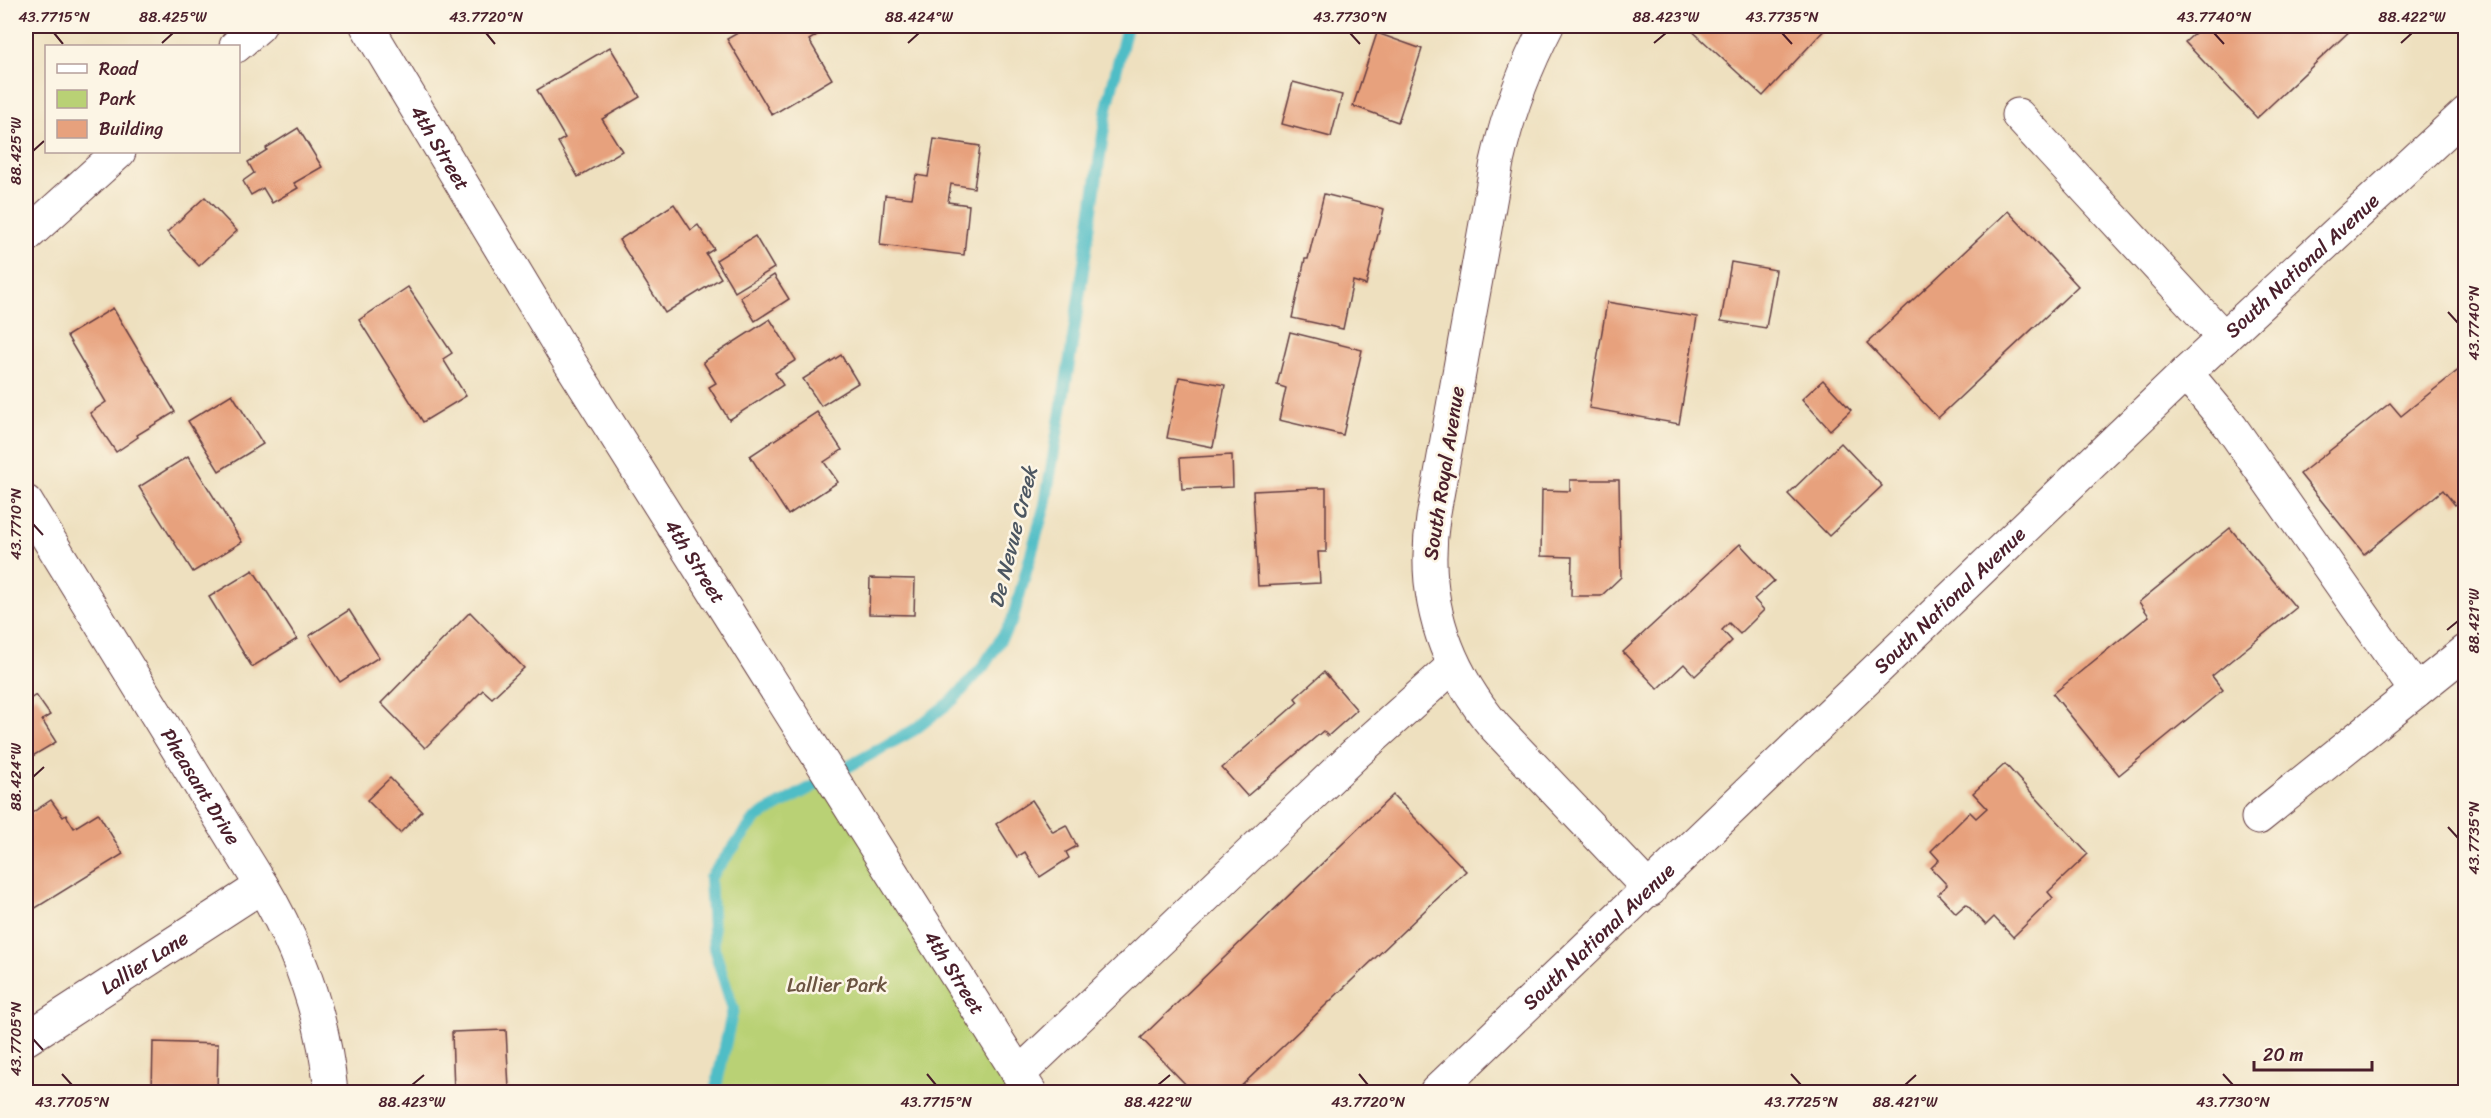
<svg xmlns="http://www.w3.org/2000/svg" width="2491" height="1118" font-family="Sriracha,sans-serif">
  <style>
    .green { fill: #b9d175; stroke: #827850; stroke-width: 1.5 }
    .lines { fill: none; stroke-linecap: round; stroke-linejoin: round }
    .stream { stroke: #4fbdc6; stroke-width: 12 }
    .building { fill: #e7a17d }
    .minor-casing { stroke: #633c41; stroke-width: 35 }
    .minor { stroke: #fff; stroke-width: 33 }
    .ticks { fill: none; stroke: #4a1f2b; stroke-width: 2 }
    .labels { text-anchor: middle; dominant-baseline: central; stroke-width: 5; stroke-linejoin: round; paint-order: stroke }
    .street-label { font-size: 20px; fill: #4a1f2b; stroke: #fcf5e5 }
    .park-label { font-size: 20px; fill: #6b5441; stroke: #fcf5e5 }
    .water-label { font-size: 21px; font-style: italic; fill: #4c5661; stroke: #fcf5e5 }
    .neatline { fill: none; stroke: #4a1f2b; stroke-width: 2 }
    .ticks-label { font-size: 15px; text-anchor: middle; fill: #4a1f2b }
  </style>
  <rect width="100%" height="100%" fill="#fcf5e5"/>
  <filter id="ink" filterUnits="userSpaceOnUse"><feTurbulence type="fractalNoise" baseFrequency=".0167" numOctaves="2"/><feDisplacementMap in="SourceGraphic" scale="12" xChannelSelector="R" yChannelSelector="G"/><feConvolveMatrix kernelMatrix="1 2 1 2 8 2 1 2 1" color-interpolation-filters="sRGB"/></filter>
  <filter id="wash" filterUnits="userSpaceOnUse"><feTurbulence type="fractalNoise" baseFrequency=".008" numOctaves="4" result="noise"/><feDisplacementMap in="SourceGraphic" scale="24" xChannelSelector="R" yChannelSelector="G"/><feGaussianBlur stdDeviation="1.35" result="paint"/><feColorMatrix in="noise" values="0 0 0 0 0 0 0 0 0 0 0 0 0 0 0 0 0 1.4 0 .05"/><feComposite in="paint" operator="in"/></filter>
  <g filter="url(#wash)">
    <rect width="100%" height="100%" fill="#eee0bf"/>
    <path class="green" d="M 830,777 L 1030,1092 L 715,1092 L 733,1009 L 716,953 L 710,878 L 756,818 Z"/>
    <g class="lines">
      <path class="stream" d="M 715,1092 L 733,1009 L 714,948 L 710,878 L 756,818 L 914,730 L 954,699 L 983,667 L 1012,621 L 1045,505 L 1071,352 L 1107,108 L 1127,26"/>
    </g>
    <g id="blocks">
      <g class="building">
        <path d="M 750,26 L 831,26 L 809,40 L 832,79 L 772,115 L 727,39 Z"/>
        <path d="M 1687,26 L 1828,26 L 1763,96 Z"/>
        <path d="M 2203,26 L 2355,26 L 2257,118 L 2185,42 Z"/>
        <path d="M 1377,33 L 1422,49 L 1398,122 L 1353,106 Z"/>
        <path d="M 610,47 L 640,97 L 602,119 L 622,151 L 578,177 L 558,142 L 565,138 L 537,90 Z"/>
        <path d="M 1293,82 L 1342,95 L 1331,137 L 1282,124 Z"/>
        <path d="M 298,128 L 322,167 L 294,183 L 298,188 L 272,203 L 263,188 L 251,195 L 243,181 L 254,173 L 248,162 L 267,150 L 266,148 Z"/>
        <path d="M 934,139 L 980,146 L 974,188 L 951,184 L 948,202 L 969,205 L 964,255 L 880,245 L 885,195 L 912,198 L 916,175 L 928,177 Z"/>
        <path d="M 1324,194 L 1384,209 L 1366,285 L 1353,281 L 1343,329 L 1292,318 L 1305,259 L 1308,259 Z"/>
        <path d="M 205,197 L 237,231 L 199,266 L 167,232 Z"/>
        <path d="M 674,204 L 691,230 L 698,225 L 714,249 L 706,254 L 721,278 L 665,313 L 619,240 Z"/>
        <path d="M 2008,211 L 2078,286 L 1938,418 L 1867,343 Z"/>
        <path d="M 755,236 L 774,268 L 735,292 L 716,260 Z"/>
        <path d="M 1731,262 L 1776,270 L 1766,328 L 1721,321 Z"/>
        <path d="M 774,275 L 789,299 L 755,321 L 740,297 Z"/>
        <path d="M 408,287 L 452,353 L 443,359 L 466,396 L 423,422 L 359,320 Z"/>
        <path d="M 1607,302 L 1697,317 L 1679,424 L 1589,408 Z"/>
        <path d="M 113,308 L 175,412 L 137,435 L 138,437 L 116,452 L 90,413 L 106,402 L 67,336 Z"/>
        <path d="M 770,319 L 796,360 L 775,373 L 783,385 L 729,420 L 709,387 L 716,383 L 703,362 Z"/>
        <path d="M 1290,332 L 1362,350 L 1343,435 L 1279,420 L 1286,388 L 1277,385 Z"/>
        <path d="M 841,355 L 858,383 L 821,406 L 803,379 Z"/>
        <path d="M 2466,364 L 2466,497 L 2455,505 L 2443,490 L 2364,554 L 2300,474 L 2390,403 L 2401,416 Z"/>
        <path d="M 1179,377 L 1225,385 L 1213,447 L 1167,438 Z"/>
        <path d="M 1823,380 L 1851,410 L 1830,430 L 1802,399 Z"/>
        <path d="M 232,394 L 263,444 L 219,471 L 188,421 Z"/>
        <path d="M 817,412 L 842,450 L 824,462 L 838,482 L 788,515 L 750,456 Z"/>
        <path d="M 1841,443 L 1882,486 L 1829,536 L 1788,494 Z"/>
        <path d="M 1232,455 L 1233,487 L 1182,489 L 1180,458 Z"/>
        <path d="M 188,456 L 242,542 L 193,572 L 139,487 Z"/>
        <path d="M 1570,480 L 1619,480 L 1621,577 L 1601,596 L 1571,596 L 1572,557 L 1541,556 L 1542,490 L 1570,491 Z"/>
        <path d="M 1314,488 L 1326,488 L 1326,552 L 1318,552 L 1320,583 L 1258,586 L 1253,491 Z"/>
        <path d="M 2230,528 L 2296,608 L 2212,676 L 2223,690 L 2119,775 L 2053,694 L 2149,616 L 2139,602 Z"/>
        <path d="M 1740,544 L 1774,581 L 1754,599 L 1764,610 L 1740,634 L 1729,623 L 1722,630 L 1732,641 L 1695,676 L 1684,664 L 1658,689 L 1623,652 Z"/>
        <path d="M 253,570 L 297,639 L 252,667 L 209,597 Z"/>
        <path d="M 870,578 L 915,579 L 914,615 L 869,614 Z"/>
        <path d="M 349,610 L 379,657 L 340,682 L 309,636 Z"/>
        <path d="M 470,612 L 524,668 L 492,698 L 483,690 L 425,748 L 381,703 Z"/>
        <path d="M 1324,672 L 1357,710 L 1328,736 L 1323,731 L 1247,796 L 1222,768 L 1298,702 L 1295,698 Z"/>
        <path d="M 26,692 L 30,699 L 36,695 L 50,715 L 42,720 L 56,742 L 26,760 Z"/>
        <path d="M 2005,764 L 2088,854 L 2048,892 L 2053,898 L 2013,937 L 1994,917 L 1986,925 L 1966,904 L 1956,913 L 1938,894 L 1947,885 L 1931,868 L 1939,860 L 1931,851 L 1970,812 L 1976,818 L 1987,808 L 1973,793 Z"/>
        <path d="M 390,778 L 422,811 L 400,833 L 367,800 Z"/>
        <path d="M 1393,795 L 1466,871 L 1235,1092 L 1193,1092 L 1141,1038 Z"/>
        <path d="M 51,800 L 63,817 L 66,815 L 74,828 L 98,813 L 123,854 L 26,914 L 26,839 L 30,836 L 26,829 L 26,817 Z"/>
        <path d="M 1032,800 L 1053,832 L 1066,825 L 1077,846 L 1066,852 L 1069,858 L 1040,877 L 1025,852 L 1017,857 L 996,824 Z"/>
        <path d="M 506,1030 L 509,1089 L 538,1088 L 539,1092 L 454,1092 L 452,1032 Z"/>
        <path d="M 153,1042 L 218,1044 L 217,1092 L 152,1092 Z"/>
      </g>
    </g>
  </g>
  <g filter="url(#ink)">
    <use href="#blocks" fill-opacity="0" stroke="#633c41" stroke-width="1.5"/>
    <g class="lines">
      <defs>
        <g id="minor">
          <path id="s1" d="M 367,26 L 562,350 L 1030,1092"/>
          <path d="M 1547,26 C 1524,70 1508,113 1497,162 L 1433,518 C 1421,597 1445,667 1495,727 L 1650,890"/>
          <path d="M 236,46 L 259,26"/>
          <path d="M 2018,115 L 2224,338"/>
          <path d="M 26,236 L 119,152"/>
          <path d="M 2186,373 L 2231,427 L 2416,691"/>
          <path id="s2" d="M 26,502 L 262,886 C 300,950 324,1019 331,1092"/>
          <path d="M 2258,818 L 2466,651"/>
          <path id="s3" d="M 26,1039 L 262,886"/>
          <path d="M 1019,1074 L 1355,754 L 1453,666"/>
          <path id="s4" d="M 1436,1092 L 2186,373 L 2466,113"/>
        </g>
      </defs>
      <use href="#minor" class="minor-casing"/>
      <use href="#minor" class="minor"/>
    </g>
  </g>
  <path class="ticks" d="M 54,33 L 63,44M 486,33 L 495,44M 1350,33 L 1360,44M 1782,33 L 1792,44M 2214,33 L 2224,44M 162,43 L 173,33M 908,43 L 919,33M 1654,43 L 1666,33M 2401,43 L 2412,33M 33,151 L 44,141M 2448,312 L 2458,323M 33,524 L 43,535M 2447,630 L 2458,621M 33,777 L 44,767M 2448,827 L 2458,838M 33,1039 L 43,1050M 62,1074 L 72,1085M 927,1074 L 936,1085M 1359,1074 L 1368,1085M 1791,1074 L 1801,1085M 2223,1074 L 2233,1085M 412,1085 L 424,1075M 1158,1085 L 1170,1075M 1905,1085 L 1916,1075"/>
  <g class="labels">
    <g class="street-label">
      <text stroke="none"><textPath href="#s1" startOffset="142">4th Street</textPath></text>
      <text stroke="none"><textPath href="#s4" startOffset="1197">South National Avenue</textPath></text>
      <text transform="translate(1444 473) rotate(-81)">South Royal Avenue</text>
      <text stroke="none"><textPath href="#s1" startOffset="628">4th Street</textPath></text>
      <text stroke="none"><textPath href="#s4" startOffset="711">South National Avenue</textPath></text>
      <text stroke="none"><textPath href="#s2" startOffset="334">Pheasant Drive</textPath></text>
      <text stroke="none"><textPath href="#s4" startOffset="225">South National Avenue</textPath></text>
      <text stroke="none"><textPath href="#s3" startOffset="141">Lallier Lane</textPath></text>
      <text stroke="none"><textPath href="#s1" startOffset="1114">4th Street</textPath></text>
    </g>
    <g class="park-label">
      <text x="837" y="985">Lallier Park</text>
    </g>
    <g class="water-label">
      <text transform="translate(1013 537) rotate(-76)">De Nevue Creek</text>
    </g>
  </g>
  <rect width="2491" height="1118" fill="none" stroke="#fcf5e5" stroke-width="66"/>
  <rect x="45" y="45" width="195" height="108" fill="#fcf5e5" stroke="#b59f9b" stroke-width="1.5"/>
  <rect x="57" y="64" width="30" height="9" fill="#ffffff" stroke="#b59f9b" stroke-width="1.5"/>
  <text x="99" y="75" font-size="18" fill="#4a1f2b">Road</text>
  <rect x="57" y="90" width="30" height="18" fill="#b9d175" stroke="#b59f9b" stroke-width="1.5"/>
  <text x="99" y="105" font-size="18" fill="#4a1f2b">Park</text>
  <rect x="57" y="120" width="30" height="18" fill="#e7a17d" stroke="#b59f9b" stroke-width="1.5"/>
  <text x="99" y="135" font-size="18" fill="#4a1f2b">Building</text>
  <path d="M2254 1061v9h118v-9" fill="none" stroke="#4a1f2b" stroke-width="3"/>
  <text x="2263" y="1061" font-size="18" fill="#4a1f2b" stroke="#fcf5e5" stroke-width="4.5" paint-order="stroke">20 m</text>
  <rect x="33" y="33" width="2425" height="1052" class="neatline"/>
  <g class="ticks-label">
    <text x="54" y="22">43.7715°N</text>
    <text x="173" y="22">88.425°W</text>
    <text x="486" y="22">43.7720°N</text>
    <text x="919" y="22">88.424°W</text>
    <text x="1350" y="22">43.7730°N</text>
    <text x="1666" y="22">88.423°W</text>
    <text x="1782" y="22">43.7735°N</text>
    <text x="2214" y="22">43.7740°N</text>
    <text x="2412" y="22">88.422°W</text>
    <text transform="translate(16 151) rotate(-90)" y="5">88.425°W</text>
    <text transform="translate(2474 323) rotate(-90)" y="5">43.7740°N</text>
    <text transform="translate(16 524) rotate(-90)" y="5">43.7710°N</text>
    <text transform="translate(2474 621) rotate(-90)" y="5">88.421°W</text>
    <text transform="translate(16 777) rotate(-90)" y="5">88.424°W</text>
    <text transform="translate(2474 838) rotate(-90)" y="5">43.7735°N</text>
    <text transform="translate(16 1039) rotate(-90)" y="5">43.7705°N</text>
    <text x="72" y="1107">43.7705°N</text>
    <text x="412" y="1107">88.423°W</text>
    <text x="936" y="1107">43.7715°N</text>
    <text x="1158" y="1107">88.422°W</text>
    <text x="1368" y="1107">43.7720°N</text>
    <text x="1801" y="1107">43.7725°N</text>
    <text x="1905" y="1107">88.421°W</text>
    <text x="2233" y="1107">43.7730°N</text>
  </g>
</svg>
